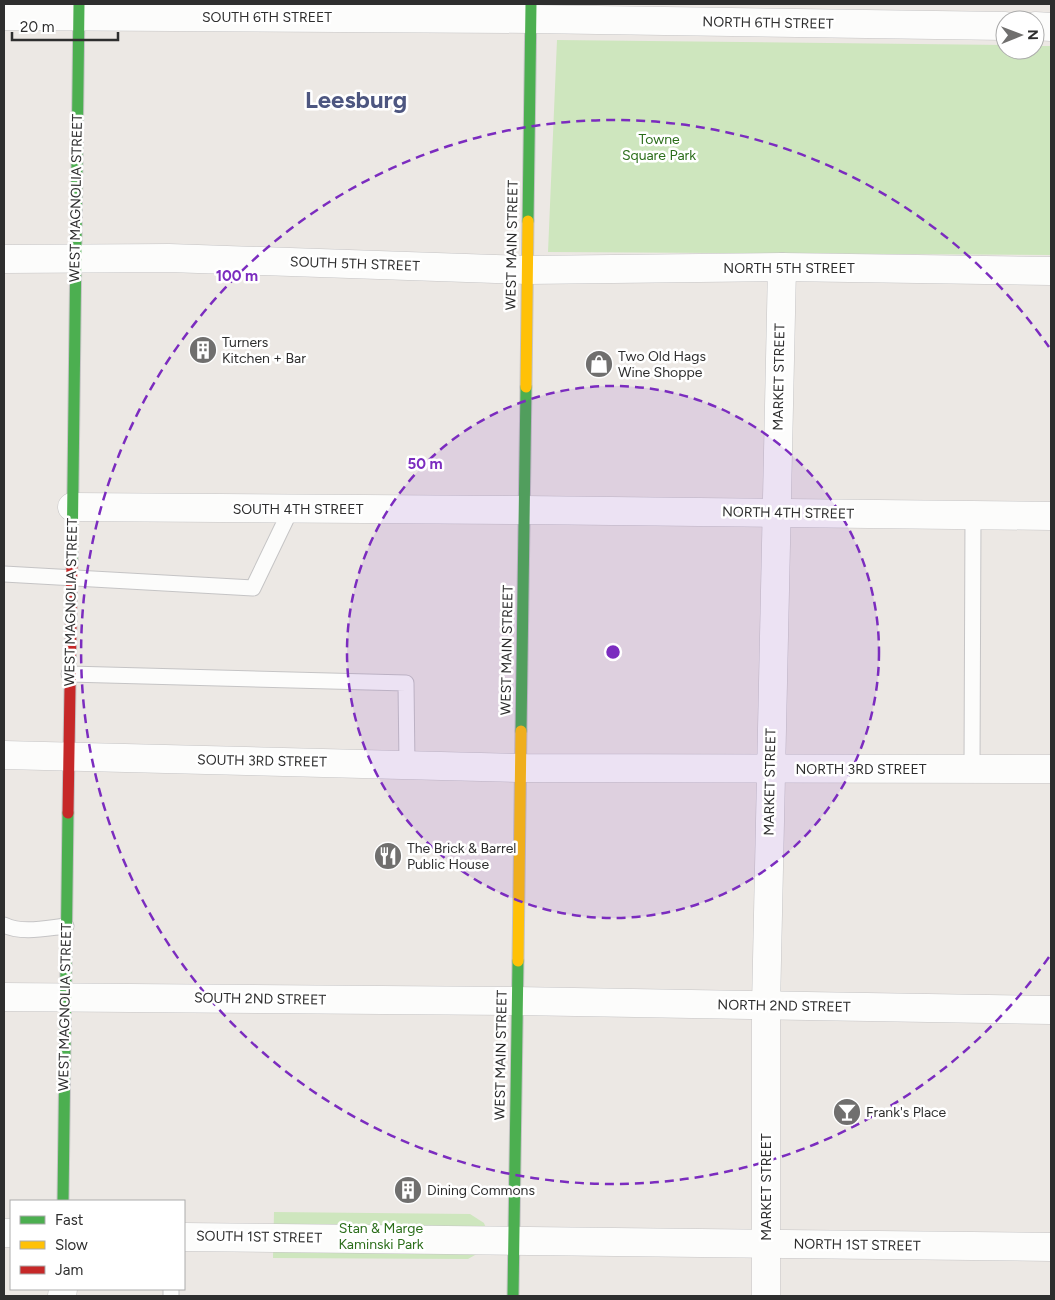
<svg xmlns="http://www.w3.org/2000/svg" width="1055" height="1300" font-family="Figtree,sans-serif">
  <style>
    .park { fill: #cee6be }
    .lines { fill: none; stroke-linecap: round; stroke-linejoin: round }
    .lane-casing { stroke: #c5c4c5; stroke-width: 17 }
    .street-casing { stroke: #c5c4c5; stroke-width: 29 }
    .fast-casing { stroke: #c5c4c5; stroke-width: 13 }
    .slow-casing { stroke: #c5c4c5; stroke-width: 13 }
    .jam-casing { stroke: #c5c4c5; stroke-width: 13 }
    .lane { stroke: #fcfcfb; stroke-width: 15 }
    .street { stroke: #fcfcfb; stroke-width: 28 }
    .fast { stroke: #4caf50; stroke-width: 11 }
    .slow { stroke: #ffc107; stroke-width: 11 }
    .jam { stroke: #c62828; stroke-width: 11 }
    .ring { fill: none; stroke: #7b2cbf; stroke-width: 2.5; stroke-dasharray: 9 6 }
    .labels { text-anchor: middle; dominant-baseline: central; stroke-width: 5; stroke-linejoin: round; paint-order: stroke }
    .street-label { font-size: 14px; fill: #2e2e2e; stroke: #fff }
    .park-label { font-size: 14px; fill: #2c6e1b; stroke: #fff }
    .poi-label { font-size: 14px; fill: #2e2e2e; stroke: #fff; text-anchor: start }
    .town-label { font-size: 24px; font-weight: bold; fill: #4d5680; stroke: #fff }
    .centre { fill: #7b2cbf; stroke: #fff; stroke-width: 2.5 }
    .ring-label { font-size: 15px; text-anchor: middle; font-weight: bold; fill: #7b2cbf; stroke: #fff; stroke-width: 5; stroke-linejoin: round; paint-order: stroke }
  </style>
  <rect width="100%" height="100%" fill="#ece8e4"/>
  <g class="park">
    <path d="M 557,40 L 1005,45 L 1005,50 L 1035,50 L 1035,46 L 1051,46 L 1051,255 L 548,252 Z"/>
    <path d="M 274,1212 L 470,1214 L 484,1223 L 489,1236 L 482,1251 L 468,1259 L 273,1258 Z"/>
  </g>
  <g class="lines">
    <defs>
      <g id="lane">
        <path d="M 4,574 L 253,588 L 291,509"/>
        <path d="M 69,674 L 406,683 L 407,765"/>
        <path d="M 972,770 L 973,515"/>
        <path d="M 4,925 C 22,934 47,928 66,926"/>
        <path d="M 171,1296 L 171,1289"/>
      </g>
      <g id="street">
        <path d="M 4,16 L 531,19 L 1005,26"/>
        <path d="M 1035,26 L 1051,27"/>
        <path d="M 4,259 L 169,258 L 527,270 L 782,267 L 1051,271"/>
        <path d="M 72,507 L 524,510 L 1051,516"/>
        <path d="M 4,755 L 520,768 L 1051,769"/>
        <path d="M 4,997 L 516,1001 L 1051,1010"/>
        <path d="M 4,1233 L 11,1233"/>
        <path d="M 184,1237 L 1051,1247"/>
        <path d="M 62,1296 L 63,1289"/>
        <path d="M 766,1296 L 766,1006 L 782,267"/>
      </g>
      <g id="fast">
        <path d="M 528,221 L 531,4"/>
        <path d="M 72,562 L 79,4"/>
        <path d="M 521,731 L 526,387"/>
        <path d="M 63,1201 L 68,813"/>
        <path d="M 513,1296 L 518,961"/>
      </g>
      <g id="slow">
        <path d="M 526,387 L 528,221"/>
        <path d="M 518,961 L 521,731"/>
      </g>
      <path id="jam" d="M 68,813 L 72,562"/>
    </defs>
    <use href="#lane" class="lane-casing"/>
    <use href="#street" class="street-casing"/>
    <use href="#fast" class="fast-casing"/>
    <use href="#slow" class="slow-casing"/>
    <use href="#jam" class="jam-casing"/>
    <use href="#lane" class="lane"/>
    <use href="#street" class="street"/>
    <use href="#fast" class="fast"/>
    <use href="#slow" class="slow"/>
    <use href="#jam" class="jam"/>
  </g>
  <circle cx="613" cy="652" r="266" fill="#7b2cbf" fill-opacity=".12"/>
  <g class="ring">
    <circle cx="613" cy="652" r="266"/>
    <path d="M1049 957A532 532 0 1 1 1049 347"/>
  </g>
  <defs>
    <symbol id="building-disc" viewBox="-11 -11 22 22"><circle r="9.5" fill="#706f6e" stroke="#fff"/><path d="M-4-6H4V6H1V3H-1V6H-4ZM-2.5-4.3h1.7v1.8h-1.7ZM.8-4.3h1.7v1.8H.8ZM-2.5-1h1.7V.8h-1.7ZM.8-1h1.7V.8H.8Z" fill="#fff"/></symbol>
    <symbol id="shop-disc" viewBox="-11 -11 22 22"><circle r="9.5" fill="#706f6e" stroke="#fff"/><path d="M-5-2.5h2.3a2.7 3.5 0 0 1 5.4 0H5L5.5 6h-11ZM-1.5-2.5h3a1.5 2.3 0 0 0-3 0Z" fill="#fff"/></symbol>
    <symbol id="restaurant-disc" viewBox="-11 -11 22 22"><circle r="9.5" fill="#706f6e" stroke="#fff"/><path d="M-5-6h1v4h1v-4h1v4h1v-4h1v5L-1.5 .5V6h-2V.5L-5-1ZM5-6V6H3V1.5H1.5Q1.5-4 5-6Z" fill="#fff"/></symbol>
    <symbol id="bar-disc" viewBox="-11 -11 22 22"><circle r="9.5" fill="#706f6e" stroke="#fff"/><path d="M-6-5H6L.8 .8V4.5H3.5V6h-7V4.5H-.8V.8Z" fill="#fff"/></symbol>
  </defs>
  <g fill-rule="evenodd">
    <use href="#building-disc" x="187" y="334" width="32" height="32"/>
    <use href="#shop-disc" x="583" y="348" width="32" height="32"/>
    <use href="#restaurant-disc" x="372" y="840" width="32" height="32"/>
    <use href="#bar-disc" x="831" y="1096" width="32" height="32"/>
    <use href="#building-disc" x="392" y="1174" width="32" height="32"/>
  </g>
  <g class="labels">
    <g class="street-label">
      <text x="267" y="17">SOUTH 6TH STREET</text>
      <text transform="translate(768 23) rotate(1)">NORTH 6TH STREET</text>
      <text transform="translate(76 198) rotate(-89)">WEST MAGNOLIA STREET</text>
      <text transform="translate(512 245) rotate(-89)">WEST MAIN STREET</text>
      <text transform="translate(355 264) rotate(2)">SOUTH 5TH STREET</text>
      <text x="789" y="268">NORTH 5TH STREET</text>
      <text transform="translate(779 377) rotate(-89)">MARKET STREET</text>
      <text x="298" y="509">SOUTH 4TH STREET</text>
      <text transform="translate(788 513) rotate(1)">NORTH 4TH STREET</text>
      <text transform="translate(71 602) rotate(-89)">WEST MAGNOLIA STREET</text>
      <text transform="translate(507 650) rotate(-89)">WEST MAIN STREET</text>
      <text transform="translate(262 761) rotate(1)">SOUTH 3RD STREET</text>
      <text x="861" y="769">NORTH 3RD STREET</text>
      <text transform="translate(770 782) rotate(-89)">MARKET STREET</text>
      <text transform="translate(260 999) rotate(1)">SOUTH 2ND STREET</text>
      <text transform="translate(784 1006) rotate(1)">NORTH 2ND STREET</text>
      <text transform="translate(65 1007) rotate(-89)">WEST MAGNOLIA STREET</text>
      <text transform="translate(501 1055) rotate(-89)">WEST MAIN STREET</text>
      <text transform="translate(766 1187) rotate(-90)">MARKET STREET</text>
      <text transform="translate(259 1237) rotate(1)">SOUTH 1ST STREET</text>
      <text transform="translate(857 1245) rotate(1)">NORTH 1ST STREET</text>
    </g>
    <g class="park-label">
      <text x="659" y="139">Towne<tspan x="659" dy="16">Square Park</tspan></text>
      <text x="381" y="1228">Stan &amp; Marge<tspan x="381" dy="16">Kaminski Park</tspan></text>
    </g>
    <g class="poi-label">
      <text x="222" y="342">Turners<tspan x="222" dy="16">Kitchen + Bar</tspan></text>
      <text x="618" y="356">Two Old Hags<tspan x="618" dy="16">Wine Shoppe</tspan></text>
      <text x="407" y="848">The Brick &amp; Barrel<tspan x="407" dy="16">Public House</tspan></text>
      <text x="866" y="1112">Frank's Place</text>
      <text x="427" y="1190">Dining Commons</text>
    </g>
    <g class="town-label">
      <text x="356" y="99">Leesburg</text>
    </g>
  </g>
  <circle cx="613" cy="652" r="8" class="centre"/>
  <g class="ring-label">
    <text x="237" y="281">100 m</text>
    <text x="425" y="469">50 m</text>
  </g>
  <rect width="1055" height="1300" fill="none" stroke="#2e2e2e" stroke-width="10"/>
  <rect x="10" y="1200" width="175" height="90" fill="#ffffff" stroke="#ababab"/>
  <rect x="20" y="1216" width="25" height="8" fill="#4caf50" stroke="#ababab"/>
  <text x="55" y="1225" font-size="15" fill="#2e2e2e">Fast</text>
  <rect x="20" y="1241" width="25" height="8" fill="#ffc107" stroke="#ababab"/>
  <text x="55" y="1250" font-size="15" fill="#2e2e2e">Slow</text>
  <rect x="20" y="1266" width="25" height="8" fill="#c62828" stroke="#ababab"/>
  <text x="55" y="1275" font-size="15" fill="#2e2e2e">Jam</text>
  <g transform="translate(1020 35) rotate(89)"><circle r="24" fill="#ffffff" stroke="#ababab"/>
  <path d="M0-4L9 19L0 12L-9 19Z" fill="#706f6e"/>
  <text y="-8" font-size="14" font-weight="bold" text-anchor="middle" fill="#2e2e2e">N</text>
  </g>
  <path d="M12 32v8h106v-8" fill="none" stroke="#2e2e2e" stroke-width="2.5"/>
  <text x="20" y="32" font-size="15" fill="#2e2e2e" stroke="#ffffff" stroke-width="4" paint-order="stroke">20 m</text>
</svg>
